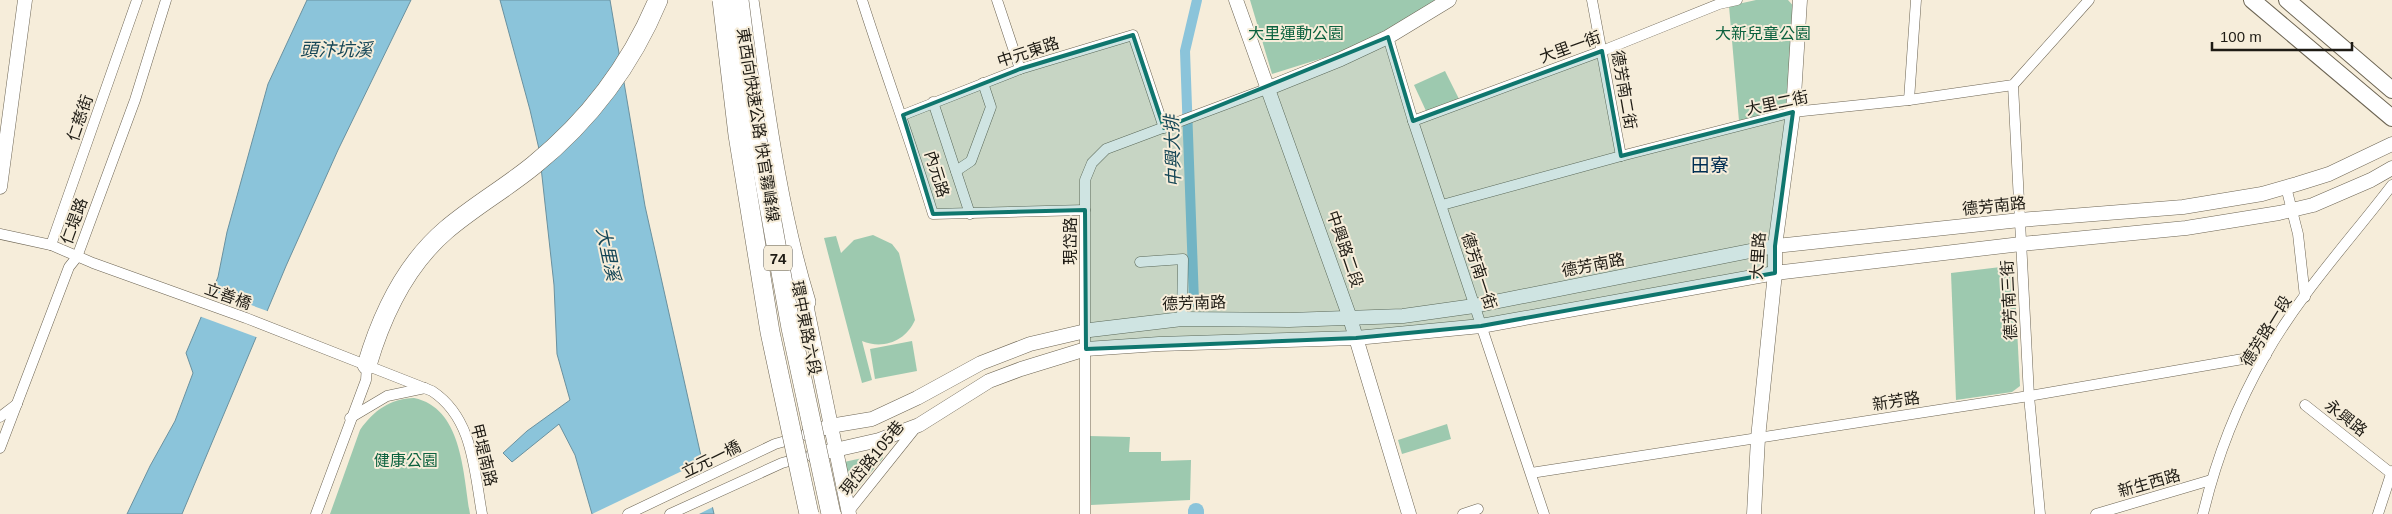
<svg xmlns="http://www.w3.org/2000/svg" width="2392" height="514" font-family="Arial,'Noto Sans TC',sans-serif">
  <style>
    .green { fill: #9dc9af }
    .water { fill: #8bc4da; stroke: #6a919f }
    .pier { fill: #f6edda }
    .lines { fill: none; stroke-linecap: round; stroke-linejoin: round }
    .canal { stroke: #8bc4da; stroke-width: 10 }
    .river { stroke: #8bc4da; stroke-width: 16 }
    .street-casing { stroke: #6d6554; stroke-width: 11 }
    .secondary-casing { stroke: #6d6554; stroke-width: 15 }
    .primary-casing { stroke: #6d6554; stroke-width: 18 }
    .highway-casing { stroke: #6d6554; stroke-width: 20 }
    .street { stroke: #fff; stroke-width: 10 }
    .secondary { stroke: #fff; stroke-width: 14 }
    .primary { stroke: #fff; stroke-width: 16 }
    .highway { stroke: #fff; stroke-width: 19 }
    .highway-bridge-casing { stroke: #6d6554; stroke-width: 20; stroke-linecap: butt }
    .highway-bridge { stroke: #fff; stroke-width: 19 }
    .marked { fill: #0f766e; fill-opacity: 0.2; stroke: #0f766e; stroke-width: 4; stroke-linejoin: round }
    .labels { text-anchor: middle; dominant-baseline: central; stroke-width: 4; stroke-linejoin: round; paint-order: stroke }
    .shield { fill: #f6edda; stroke: #5f5a4f; stroke-width: 1 }
    .shield-label { font-size: 15px; font-weight: bold; fill: #1e1b14 }
    .park-label { font-size: 16px; fill: #0c623f; stroke: #f6edda }
    .street-label { font-size: 16px; fill: #1e1b14; stroke: #f6edda }
    .water-label { font-size: 18px; font-style: italic; fill: #154656; stroke: #f6edda }
    .quarter-label { font-size: 19px; fill: #002e52; stroke: #f6edda }
  </style>
  <rect width="100%" height="100%" fill="#f6edda"/>
  <g class="green">
    <path d="M 1250,0 L 1440,0 L 1388,32 L 1339,53 L 1272,74 Z"/>
    <path d="M 1756,0 L 1788,0 L 1796,9 L 1790,109 L 1739,121 L 1729,6 Z"/>
    <path d="M 1445,71 L 1459,99 L 1427,113 L 1414,85 Z"/>
    <path d="M 873,235 L 892,244 L 899,253 L 915,320 C 906,341 883,350 862,341 L 872,380 L 862,383 L 824,238 L 836,236 L 841,253 L 854,240 Z"/>
    <path d="M 2009,266 L 2014,271 L 2020,386 L 2012,392 L 1956,400 L 1951,273 Z"/>
    <path d="M 912,341 L 917,371 L 875,379 L 870,349 Z"/>
    <path d="M 414,398 C 463,408 463,475 470,514 L 330,514 L 360,430 C 374,410 390,399 414,398 Z"/>
    <path d="M 1447,424 L 1451,439 L 1402,454 L 1398,440 Z"/>
    <path d="M 1089,436 L 1130,437 L 1129,452 L 1161,452 L 1161,461 L 1191,460 L 1190,500 L 1091,505 Z"/>
    <path d="M 881,454 L 883,458 L 852,495 L 844,462 Z"/>
  </g>
  <g class="water">
    <path d="M 307,0 L 411,0 L 338,150 L 286,266 L 182,514 L 127,514 L 150,466 L 175,421 L 193,373 L 186,353 L 218,277 L 227,232 L 268,84 Z"/>
    <path d="M 500,0 L 610,0 L 645,206 L 714,514 L 592,514 L 575,455 L 559,424 L 512,462 L 503,453 L 527,431 L 570,400 L 557,354 L 554,285 L 539,149 L 530,110 Z"/>
  </g>
  <g class="pier">
    <path d="M 210,290 L 270,312 L 259,338 L 199,316 Z"/>
    <path d="M 705,460 L 715,506 L 699,514 L 592,514 Z"/>
  </g>
  <g class="lines">
    <path class="canal" d="M 1194,302 L 1185,51 L 1197,0"/>
    <path class="river" d="M 1196,511 L 1196,514"/>
    <defs>
      <g id="street">
        <path d="M 862,0 C 885,72 911,142 933,214 L 1085,210"/>
        <path d="M 997,0 L 1020,69"/>
        <path d="M 1592,0 L 1621,156"/>
        <path d="M 1388,37 L 1413,121 L 1544,514"/>
        <path d="M 2013,85 L 2029,396 L 2040,514"/>
        <path d="M 1909,100 L 1916,0"/>
        <path d="M 933,102 L 970,214"/>
        <path d="M 903,115 L 1020,69 L 1133,35 L 1164,128"/>
        <path d="M 1413,121 L 1602,51 L 1719,4 L 1737,0"/>
        <path d="M 956,171 L 971,161 L 991,107 L 983,83"/>
        <path d="M 2286,187 L 2298,234 L 2305,297"/>
        <path d="M 1442,205 L 1621,156 L 1793,112 L 1909,100 L 2013,85 L 2089,0"/>
        <path d="M 0,234 L 51,245 L 93,263 L 246,318 L 432,391 C 473,418 474,469 482,514"/>
        <path d="M 51,245 L 137,0"/>
        <path d="M 1140,262 L 1183,259 L 1182,319"/>
        <path d="M 2305,405 L 2392,474"/>
        <path d="M 0,417 L 17,404"/>
        <path d="M 350,418 L 387,396 L 425,388"/>
        <path d="M 0,448 L 69,267 L 77,257 L 135,100 L 166,0"/>
        <path d="M 1531,473 L 2029,396 L 2266,355"/>
        <path d="M 849,511 L 917,426"/>
        <path d="M 316,514 L 366,380 L 367,365"/>
        <path d="M 628,514 L 775,444 L 796,438"/>
        <path d="M 670,514 L 782,463 L 800,458"/>
        <path d="M 1085,514 L 1085,180 L 1092,163 L 1106,149 L 1269,88"/>
        <path d="M 1463,514 L 1478,509"/>
        <path d="M 2096,514 L 2211,480"/>
        <path d="M 2203,514 C 2216,459 2237,405 2265,356 C 2299,295 2350,240 2392,185"/>
        <path d="M 2378,514 L 2392,471"/>
      </g>
      <g id="secondary">
        <path d="M 1236,0 L 1350,318 L 1409,514"/>
        <path d="M 1269,88 L 1341,59 L 1388,37 L 1449,0"/>
        <path d="M 0,187 L 25,0"/>
        <path d="M 804,294 L 849,514"/>
        <path d="M 808,434 L 830,426 L 872,419 L 917,398 L 981,363 L 1030,344 L 1090,330 L 1182,319 L 1289,320 L 1403,316 L 1474,306 L 1775,246 L 2020,220 L 2183,207 L 2262,194 L 2297,184 L 2329,174 L 2392,144"/>
        <path d="M 813,455 L 879,440 L 919,425 L 989,381 L 1021,369 L 1086,349 L 1159,344 L 1356,338 L 1481,326 L 1775,273 L 2021,244 L 2186,228 L 2279,213 L 2313,205 L 2371,180 L 2392,168"/>
        <path d="M 1754,514 L 1758,438 L 1775,273 L 1775,246 L 1793,112 L 1800,0"/>
      </g>
      <g id="primary">
        <path d="M 2252,0 L 2392,118"/>
        <path d="M 2287,0 L 2392,90"/>
      </g>
      <g id="highway">
        <path d="M 749,0 C 764,101 776,204 806,302"/>
        <path d="M 367,365 C 382,314 405,265 446,230 C 474,206 506,188 534,165 C 588,121 631,65 658,0"/>
      </g>
    </defs>
    <use href="#street" class="street-casing"/>
    <use href="#secondary" class="secondary-casing"/>
    <use href="#primary" class="primary-casing"/>
    <use href="#highway" class="highway-casing"/>
    <use href="#street" class="street"/>
    <use href="#secondary" class="secondary"/>
    <use href="#primary" class="primary"/>
    <use href="#highway" class="highway"/>
    <defs>
      <g id="highway-bridge">
        <path d="M 722,0 L 738,135 L 770,332 L 809,514"/>
        <path d="M 739,0 L 756,133 L 791,328 L 831,514"/>
      </g>
    </defs>
    <use href="#highway-bridge" class="highway-bridge-casing"/>
    <use href="#highway-bridge" class="highway-bridge"/>
  </g>
  <path class="marked" d="M 1133,35 L 1164,128 L 1388,37 L 1413,121 L 1602,51 L 1621,156 L 1793,112 L 1775,246 L 1775,273 L 1481,326 L 1356,338 L 1086,349 L 1085,210 L 933,214 L 903,115 L 1020,69 Z"/>
  <g class="labels">
    <rect class="shield" x="764" y="245.5" width="28" height="25" rx="4"/>
    <g class="shield-label">
      <text x="778" y="258">74</text>
    </g>
    <g class="park-label">
      <text x="1296" y="33">大里運動公園</text>
      <text x="1763" y="33">大新兒童公園</text>
      <text x="406" y="460">健康公園</text>
    </g>
    <g class="street-label">
      <text transform="translate(1570 47) rotate(-20)">大里一街</text>
      <text transform="translate(1028 52) rotate(-18)">中元東路</text>
      <text transform="translate(1624 90) rotate(80)">德芳南二街</text>
      <text transform="translate(1777 103) rotate(-12)">大里二街</text>
      <text transform="translate(80 118) rotate(-71)">仁慈街</text>
      <text transform="translate(758 125) rotate(81)">東西向快速公路 快官霧峰線</text>
      <text transform="translate(937 174) rotate(73)">內元路</text>
      <text transform="translate(1994 206) rotate(-6)">德芳南路</text>
      <text transform="translate(74 221) rotate(-70)">仁堤路</text>
      <text transform="translate(1070 241) rotate(-90)">現岱路</text>
      <text transform="translate(1345 249) rotate(71)">中興路二段</text>
      <text transform="translate(1758 256) rotate(-86)">大里路</text>
      <text transform="translate(1593 265) rotate(-11)">德芳南路</text>
      <text transform="translate(1479 271) rotate(72)">德芳南一街</text>
      <text transform="translate(228 296) rotate(20)">立善橋</text>
      <text transform="translate(2009 300) rotate(-93)">德芳南三街</text>
      <text transform="translate(1194 303) rotate(-2)">德芳南路</text>
      <text transform="translate(806 328) rotate(79)">環中東路六段</text>
      <text transform="translate(2266 331) rotate(-58)">德芳路一段</text>
      <text transform="translate(1896 401) rotate(-9)">新芳路</text>
      <text transform="translate(2346 418) rotate(38)">永興路</text>
      <text transform="translate(484 455) rotate(76)">甲堤南路</text>
      <text transform="translate(872 458) rotate(-51)">現岱路105巷</text>
      <text transform="translate(711 459) rotate(-26)">立元一橋</text>
      <text transform="translate(2149 483) rotate(-16)">新生西路</text>
    </g>
    <g class="water-label">
      <text x="336" y="50">頭汴坑溪</text>
      <text transform="translate(1173 151) rotate(-92)">中興大排</text>
      <text transform="translate(608 254) rotate(78)">大里溪</text>
    </g>
    <g class="quarter-label">
      <text x="1710" y="165">田寮</text>
    </g>
  </g>
  <path d="M2212 42v8h140v-8" fill="none" stroke="#1e1b14" stroke-width="2.5"/>
  <text x="2220" y="42" font-size="15" fill="#1e1b14" stroke="#f6edda" stroke-width="4" paint-order="stroke">100 m</text>
</svg>
